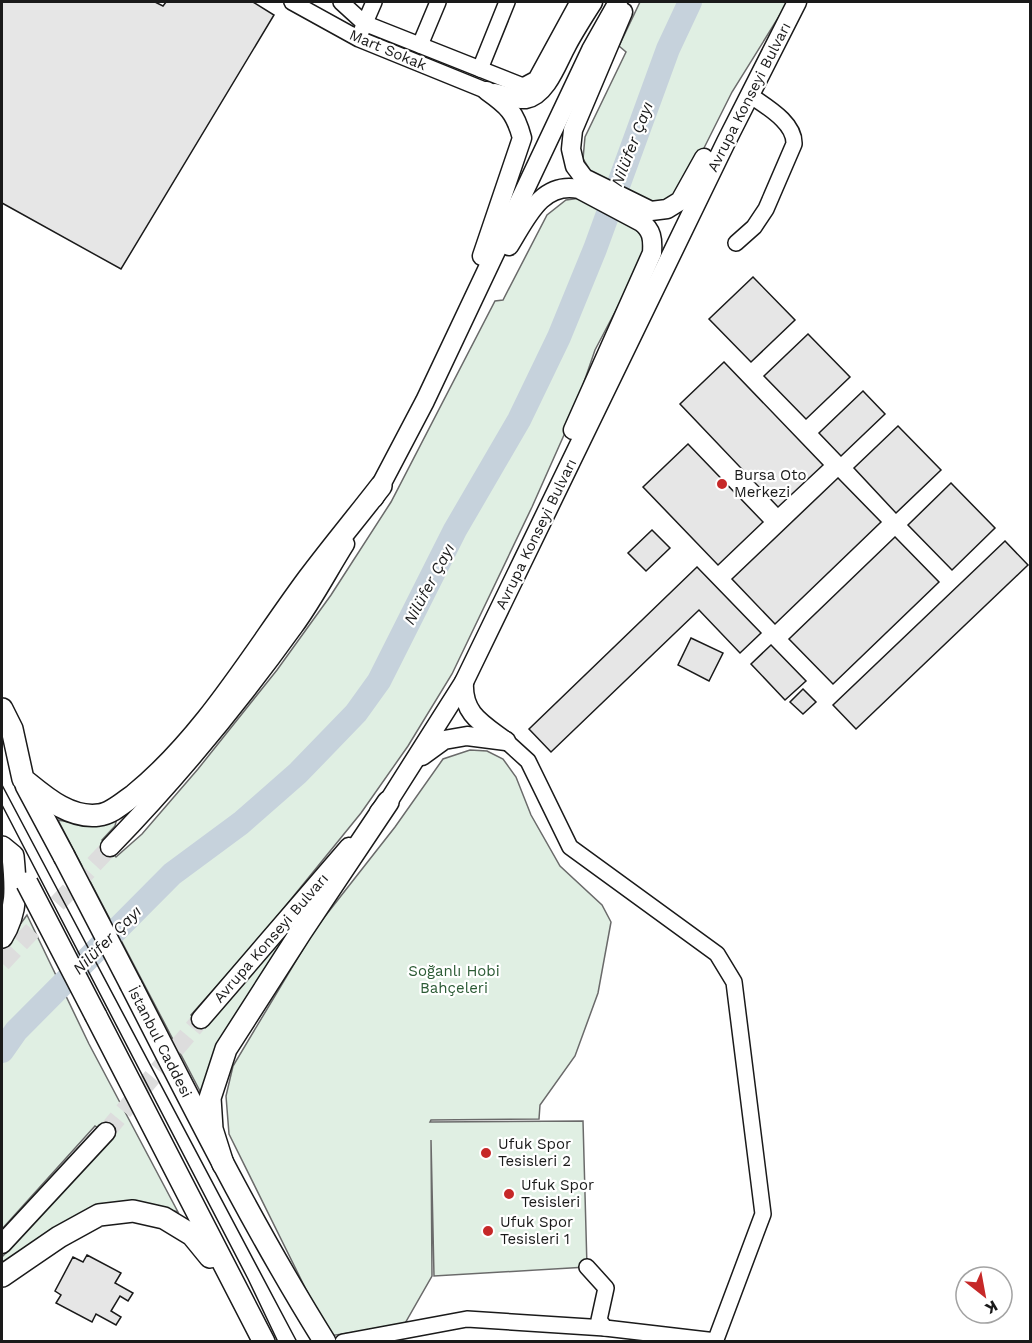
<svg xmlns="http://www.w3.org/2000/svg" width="1032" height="1343" font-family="'Work Sans',sans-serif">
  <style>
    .green { fill: #e0efe3; stroke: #6a6a6a; stroke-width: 1.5 }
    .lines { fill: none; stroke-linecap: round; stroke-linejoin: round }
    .river { stroke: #c6d2dc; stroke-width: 24 }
    .building { fill: #e6e6e6; stroke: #1a1a1a; stroke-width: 1.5 }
    .major-tunnel { stroke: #ddd; stroke-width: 18; stroke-dasharray: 18 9; stroke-linecap: butt }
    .minor-casing { stroke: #1a1a1a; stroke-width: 18 }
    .major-casing { stroke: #1a1a1a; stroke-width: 21 }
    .highway-casing { stroke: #1a1a1a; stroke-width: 24 }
    .minor { stroke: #fff; stroke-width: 15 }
    .major { stroke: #fff; stroke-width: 18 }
    .highway { stroke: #fff; stroke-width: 21 }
    .tram { stroke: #1a1a1a; stroke-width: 1.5 }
    .highway-bridge-casing { stroke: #1a1a1a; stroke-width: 24; stroke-linecap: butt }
    .highway-bridge { stroke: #fff; stroke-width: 21 }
    .poi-dot { fill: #c62828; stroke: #fff; stroke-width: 2 }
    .labels { text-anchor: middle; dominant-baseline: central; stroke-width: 4.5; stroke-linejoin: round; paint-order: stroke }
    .street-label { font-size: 15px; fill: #1a1a1a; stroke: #fff }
    .poi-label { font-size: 15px; fill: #1a1a1a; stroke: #fff; text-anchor: start }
    .park-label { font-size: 15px; fill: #2b5a34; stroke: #fff }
    .water-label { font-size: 16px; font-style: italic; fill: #1a1a1a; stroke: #fff }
  </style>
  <rect width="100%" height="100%" fill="#fff"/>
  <g class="green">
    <path d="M 640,2 L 788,2 L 732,92 L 696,164 L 678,193 L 661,203 L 649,201 L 592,173 L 583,159 L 585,137 L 626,52 L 619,46 Z"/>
    <path d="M 581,198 L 633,221 L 648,242 L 635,274 L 595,350 L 572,417 L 532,507 L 452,674 L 408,746 L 361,813 L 262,935 L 191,1015 L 205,1028 L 286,933 L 288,940 L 201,1093 L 58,820 C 78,825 96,822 117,818 L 115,826 L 102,840 L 116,857 L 142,834 L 198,769 L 277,670 L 331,595 L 391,502 L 495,301 L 503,300 L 547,215 L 566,200 Z"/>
    <path d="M 470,750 L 487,751 L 503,759 L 516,777 L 531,815 L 560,866 L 602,905 L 611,922 L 598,993 L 575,1056 L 540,1105 L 539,1119 L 431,1120 L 430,1122 L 583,1121 L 587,1267 L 434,1276 L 431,1140 L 432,1276 L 404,1325 L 329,1336 L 229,1134 L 226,1096 L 233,1066 L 315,929 L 395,827 L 443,759 Z"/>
    <path d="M 27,915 L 89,1044 L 178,1212 L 157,1206 L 123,1202 L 94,1207 L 2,1268 L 2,1257 L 112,1138 L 95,1126 L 2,1229 L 2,949 Z"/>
  </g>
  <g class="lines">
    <path class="river" d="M 2,1051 L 16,1031 L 172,874 L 241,823 L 298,773 L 356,713 L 379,681 L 455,530 L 519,420 L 559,337 L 595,249 L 668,49 L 690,2"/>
  </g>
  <g class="building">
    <path d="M 2,2 L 155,2 L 163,6 L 166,2 L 253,2 L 274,15 L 121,269 L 2,203 Z"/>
    <path d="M 753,277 L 795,320 L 751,362 L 709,319 Z"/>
    <path d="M 808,334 L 850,377 L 806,419 L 764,376 Z"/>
    <path d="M 724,362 L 823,465 L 778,507 L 680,404 Z"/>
    <path d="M 863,391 L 885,414 L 841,456 L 819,433 Z"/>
    <path d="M 898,426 L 941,470 L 896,513 L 854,468 Z"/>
    <path d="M 688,444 L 763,522 L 718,565 L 643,487 Z"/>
    <path d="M 838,478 L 881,522 L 775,624 L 732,579 Z"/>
    <path d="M 951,483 L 995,528 L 952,570 L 908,525 Z"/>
    <path d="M 652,530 L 670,548 L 646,571 L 628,553 Z"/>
    <path d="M 895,537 L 939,582 L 833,684 L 789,639 Z"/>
    <path d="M 1005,541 L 1028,565 L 856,729 L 833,705 Z"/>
    <path d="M 697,567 L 761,633 L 740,653 L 699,610 L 551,752 L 529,729 Z"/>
    <path d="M 691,638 L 723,653 L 709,681 L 678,665 Z"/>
    <path d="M 771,645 L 806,681 L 785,700 L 751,664 Z"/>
    <path d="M 803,689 L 816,702 L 803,714 L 790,702 Z"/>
    <path d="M 87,1255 L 121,1273 L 115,1283 L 133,1293 L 128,1301 L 120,1296 L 111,1311 L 121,1317 L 116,1325 L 96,1314 L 92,1322 L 56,1303 L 61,1295 L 55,1291 L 73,1257 L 83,1262 Z"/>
  </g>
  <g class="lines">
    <g class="major-tunnel">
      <path d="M 2,963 L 110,847"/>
      <path d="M 106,1132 L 201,1019"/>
    </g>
    <defs>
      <g id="minor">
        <path d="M 292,2 L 359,39 L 487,91"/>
        <path d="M 341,2 L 364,23 L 523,86 L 536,79 L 578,2"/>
        <path d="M 361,32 L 374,2"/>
        <path d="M 420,45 L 438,2"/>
        <path d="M 480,69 L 507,2"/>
        <path d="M 736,243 L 754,227 L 766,209 L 794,144 C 795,122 765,106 750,95"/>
        <path d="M 506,741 L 528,761 L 570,847 L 717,954 L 734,982 L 763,1214 L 715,1342"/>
        <path d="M 587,1267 L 606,1288 L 599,1320 L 605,1328 L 716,1341"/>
        <path d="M 343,1342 L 467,1319 L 605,1328"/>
      </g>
      <g id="major">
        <path d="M 623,12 L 573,130 L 571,149 L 575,166 L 584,178 L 651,211 L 667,209 L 680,201 L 704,158"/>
        <path d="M 495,93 C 505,96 516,100 526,99 C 547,95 558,61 567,45 C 575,30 584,16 593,2"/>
        <path d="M 509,246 C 526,219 541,181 579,189 L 641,222 C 652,230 653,239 652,253 L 573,430"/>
        <path d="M 482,256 L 522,138 C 515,112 508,106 487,91"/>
        <path d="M 374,498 L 425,401 L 591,50 L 618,2"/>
        <path d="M 464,682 C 462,713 481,723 504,740"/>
        <path d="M 422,756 L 444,740 L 467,736 L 506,741"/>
        <path d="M 379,812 L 388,802 L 464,682 L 726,142 L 797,2"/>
        <path d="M 110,847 C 177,778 238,704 294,626 C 313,600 328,571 345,544"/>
        <path d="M 201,1019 L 349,847"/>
        <path d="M 2,1244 L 106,1132"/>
      </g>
      <g id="highway">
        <path d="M 2,709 L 12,729 L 23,779 C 44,796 69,819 99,815 C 111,814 124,802 134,795 C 205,737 254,652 308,579 C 332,547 357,517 381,486"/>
        <path d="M 26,785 L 64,856"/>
        <path d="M 2,847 L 13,856 C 16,886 18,911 2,937"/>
        <path d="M 131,985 C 193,1106 253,1227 325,1342"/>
        <path d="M 96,1016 L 264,1342"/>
        <path d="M 223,1164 L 212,1129 L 210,1098 L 226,1049 L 301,932 L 388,802"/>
        <path d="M 2,1276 L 59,1237 L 99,1215 L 133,1211 L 164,1218 L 192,1235 L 210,1257"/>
      </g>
    </defs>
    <use href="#minor" class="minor-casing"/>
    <use href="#major" class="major-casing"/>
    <use href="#highway" class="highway-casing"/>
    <use href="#minor" class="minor"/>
    <use href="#major" class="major"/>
    <use href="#highway" class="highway"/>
    <g class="tram">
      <path d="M 2,785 L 297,1342"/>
      <path d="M 2,805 L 248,1279 L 278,1342"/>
    </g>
    <defs>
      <g id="highway-bridge">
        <path d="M 64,856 L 131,985"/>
        <path d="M 27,883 L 96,1016"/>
      </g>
    </defs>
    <use href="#highway-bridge" class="highway-bridge-casing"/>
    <use href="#highway-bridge" class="highway-bridge"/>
  </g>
  <g class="poi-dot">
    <circle cx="722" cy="484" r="6"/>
    <circle cx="486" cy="1153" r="6"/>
    <circle cx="509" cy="1194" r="6"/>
    <circle cx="488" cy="1231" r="6"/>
  </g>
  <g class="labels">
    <g class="street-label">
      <text transform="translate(388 50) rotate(23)">Mart Sokak</text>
      <text transform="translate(749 97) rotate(-63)">Avrupa Konseyi Bulvarı</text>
      <text transform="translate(536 534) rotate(-64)">Avrupa Konseyi Bulvarı</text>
      <text transform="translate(271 938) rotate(-49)">Avrupa Konseyi Bulvarı</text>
      <text transform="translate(160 1042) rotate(63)">İstanbul Caddesi</text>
    </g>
    <g class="poi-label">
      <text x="734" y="475">Bursa Oto<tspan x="734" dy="17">Merkezi</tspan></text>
      <text x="498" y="1144">Ufuk Spor<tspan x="498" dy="17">Tesisleri 2</tspan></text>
      <text x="521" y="1185">Ufuk Spor<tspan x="521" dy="17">Tesisleri</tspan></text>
      <text x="500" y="1222">Ufuk Spor<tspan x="500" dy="17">Tesisleri 1</tspan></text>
    </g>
    <g class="park-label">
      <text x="454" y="971">Soğanlı Hobi<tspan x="454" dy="17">Bahçeleri</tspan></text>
    </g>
    <g class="water-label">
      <text transform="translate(632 144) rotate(-69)">Nilüfer Çayı</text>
      <text transform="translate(429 584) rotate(-62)">Nilüfer Çayı</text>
      <text transform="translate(107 940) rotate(-45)">Nilüfer Çayı</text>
    </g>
  </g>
  <rect width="1032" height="1343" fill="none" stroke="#1a1a1a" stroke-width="6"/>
  <g transform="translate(984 1295) rotate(149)"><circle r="28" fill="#ffffff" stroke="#a3a3a3" stroke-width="1.5"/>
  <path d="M0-4.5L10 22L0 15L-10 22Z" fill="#c62828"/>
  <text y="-9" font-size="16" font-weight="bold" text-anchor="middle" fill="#1a1a1a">K</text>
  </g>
</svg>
